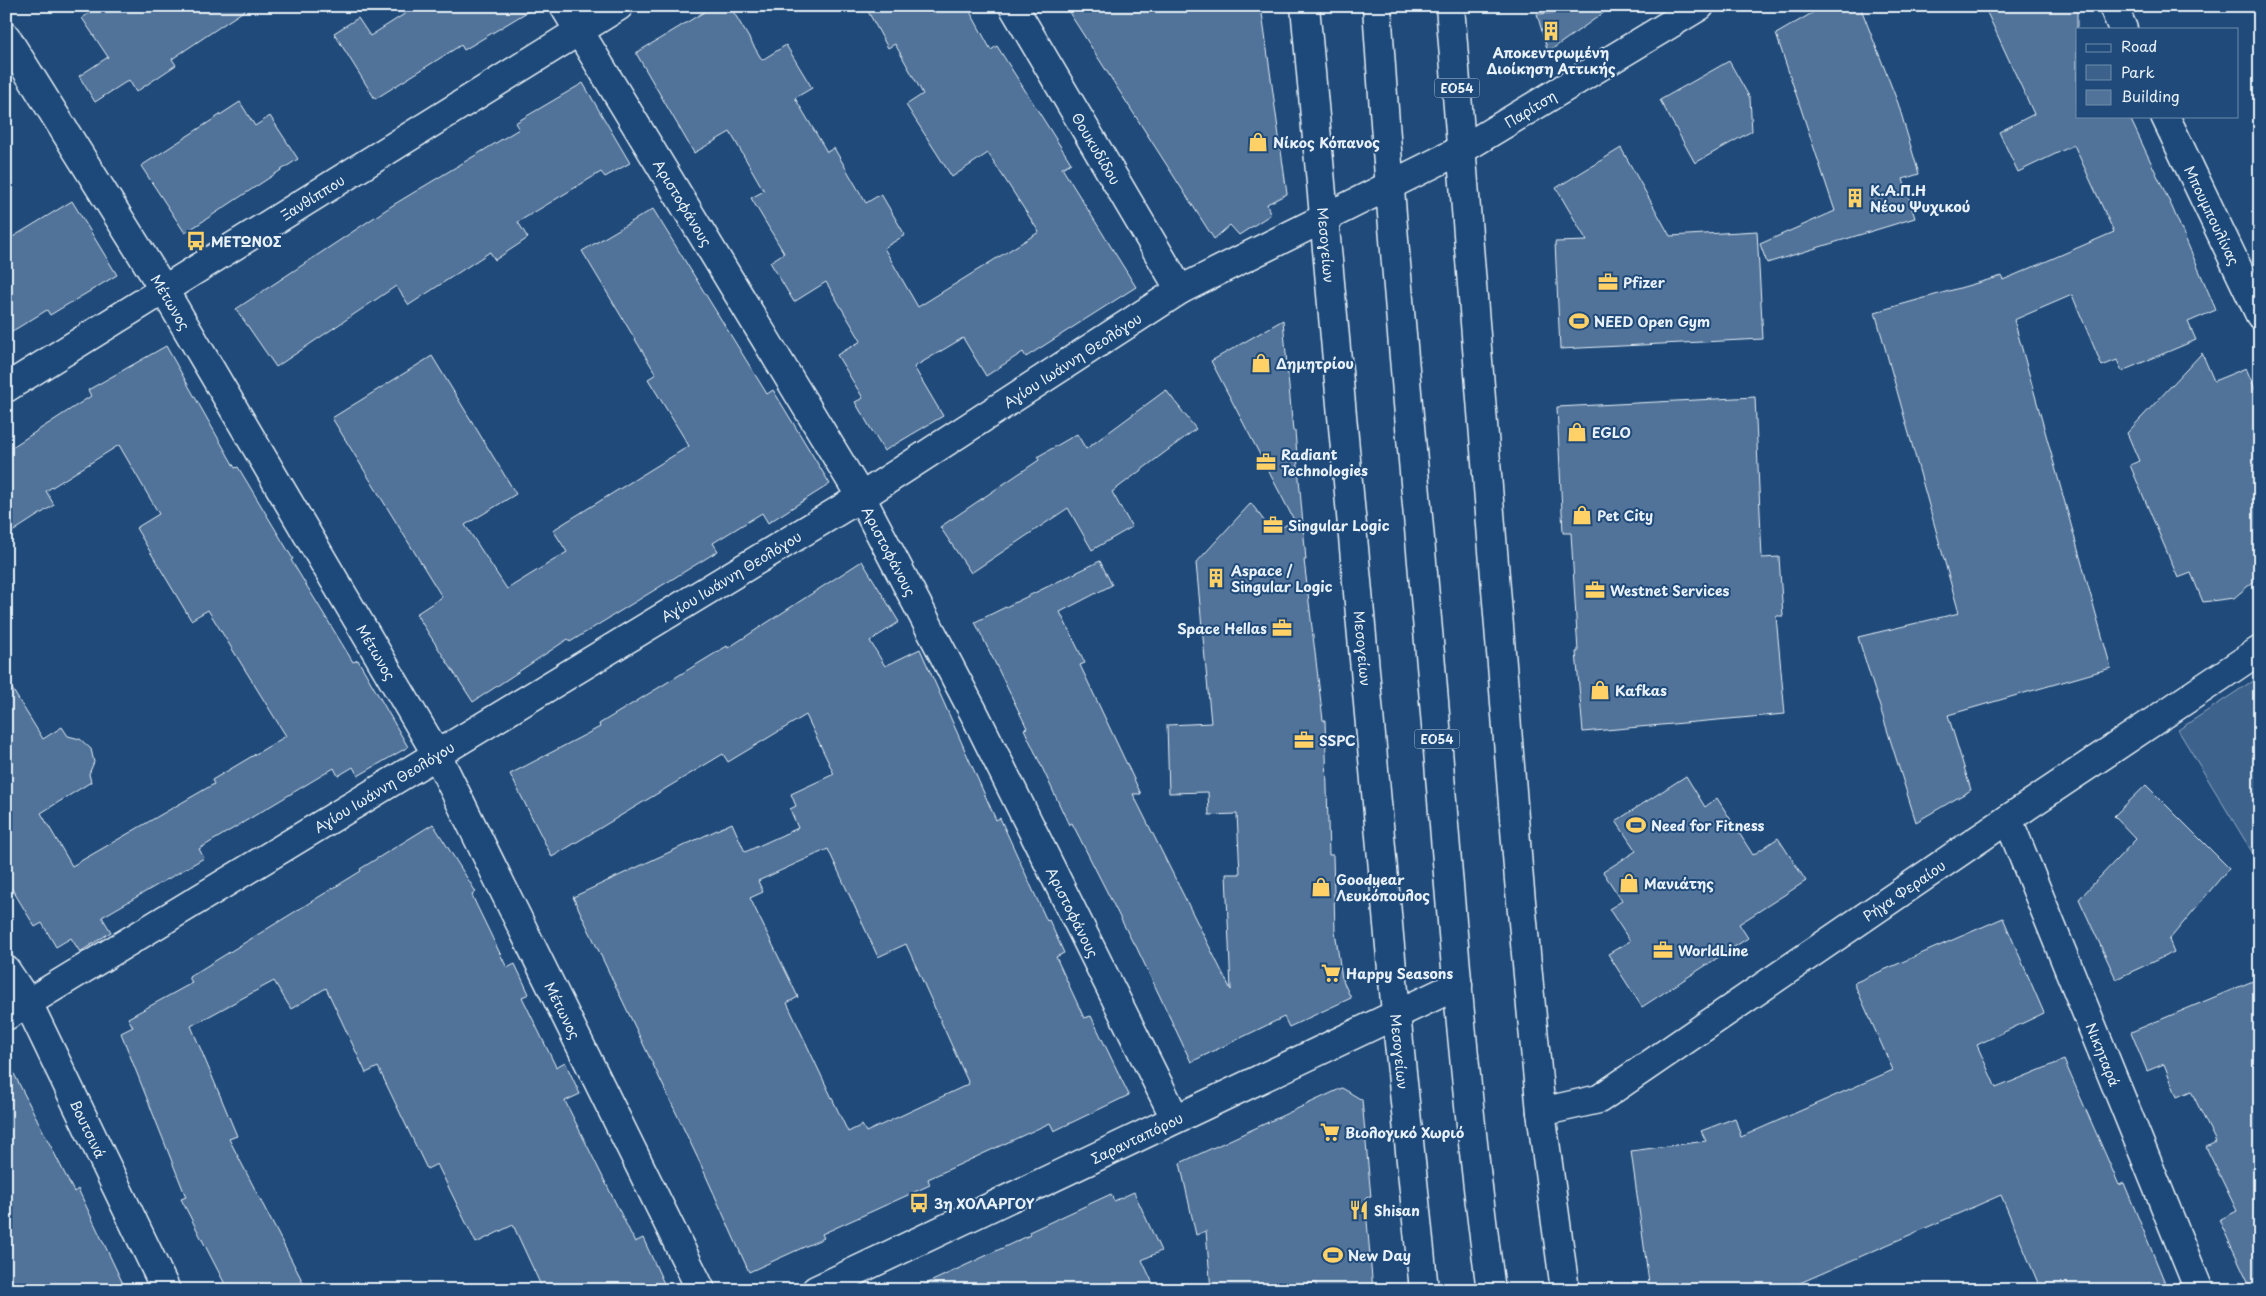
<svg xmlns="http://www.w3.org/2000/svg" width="2266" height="1296" font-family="'Playpen Sans',sans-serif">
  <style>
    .green { fill: #3c628c; stroke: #92aac2 }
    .building { fill: #517399; stroke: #e8f1f8; fill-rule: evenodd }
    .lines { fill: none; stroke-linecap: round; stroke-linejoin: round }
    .minor-casing { stroke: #e8f1f8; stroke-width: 31 }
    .major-casing { stroke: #e8f1f8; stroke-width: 31 }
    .minor { stroke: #1f4a7a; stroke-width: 28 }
    .major { stroke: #1f4a7a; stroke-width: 28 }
    .labels { text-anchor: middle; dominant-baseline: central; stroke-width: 4; stroke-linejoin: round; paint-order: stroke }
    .shield { fill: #1f4a7a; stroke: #acbfd2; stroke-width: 1 }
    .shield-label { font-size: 12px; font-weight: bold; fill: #e8f1f8 }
    .poi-label { font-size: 14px; font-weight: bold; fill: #e8f1f8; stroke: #1f4a7a; text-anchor: start }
    .street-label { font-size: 14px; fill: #e8f1f8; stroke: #1f4a7a }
  </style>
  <rect width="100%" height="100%" fill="#1f4a7a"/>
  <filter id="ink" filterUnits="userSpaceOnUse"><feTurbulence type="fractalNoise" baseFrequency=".02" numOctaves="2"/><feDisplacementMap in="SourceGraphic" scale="10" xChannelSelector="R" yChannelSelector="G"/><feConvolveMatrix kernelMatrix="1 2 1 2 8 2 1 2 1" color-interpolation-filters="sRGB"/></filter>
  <g filter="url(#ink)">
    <path class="green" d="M 2260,676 L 2260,865 L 2178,730 Z"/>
    <g class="building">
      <path d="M 100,6 L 251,6 L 172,59 L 176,65 L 136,92 L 129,80 L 95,102 L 79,76 L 108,57 L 82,18 Z"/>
      <path d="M 417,6 L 537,6 L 464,50 L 461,45 L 375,99 L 334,33 L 358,18 L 370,36 Z"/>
      <path d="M 714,6 L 730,6 L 762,60 L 786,45 L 812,88 L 795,98 L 827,152 L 834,148 L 866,203 L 881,194 L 905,235 L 884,248 L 918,307 L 1039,232 L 988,153 L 952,177 L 906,105 L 923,94 L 895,44 L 888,48 L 865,6 L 967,6 L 991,50 L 997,46 L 1071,163 L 1062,168 L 1136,287 L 1026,357 L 1023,352 L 986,376 L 963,338 L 914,367 L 943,416 L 884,451 L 855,402 L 863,398 L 837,355 L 861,341 L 826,282 L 794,302 L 770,262 L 784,253 L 751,198 L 764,191 L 730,132 L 694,153 L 636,53 Z"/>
      <path d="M 1065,6 L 1261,6 L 1287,194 L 1267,204 L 1270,215 L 1239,235 L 1230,225 L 1214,239 Z"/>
      <path d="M 1824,6 L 1860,6 L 1898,103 L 1919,174 L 1903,179 L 1915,218 L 1767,263 L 1760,244 L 1835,211 L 1776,34 Z"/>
      <path d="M 1984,6 L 2077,6 L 2077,116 L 2132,116 L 2130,118 L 2172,207 L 2216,310 L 2188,322 L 2196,340 L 2122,371 L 2117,360 L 2102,366 L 2072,295 L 2014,320 L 2111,668 L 1948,715 L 1971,790 L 1916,822 L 1858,637 L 1959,613 L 1875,312 L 2002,276 L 2003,280 L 2114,232 L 2074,145 L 2018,172 L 1999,132 L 2034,114 Z"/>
      <path d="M 1609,9 L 1548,52 L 1537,14 Z"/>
      <path d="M 1729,61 L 1750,98 L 1752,131 L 1695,163 L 1660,100 Z"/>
      <path d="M 583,83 L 630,163 L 605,177 L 601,172 L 518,222 L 528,238 L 495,260 L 490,252 L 409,305 L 396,286 L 276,367 L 236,309 L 393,205 L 519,129 L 515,123 Z"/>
      <path d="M 240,102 L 255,126 L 270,116 L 298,159 L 185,233 L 141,166 Z"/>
      <path d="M 1621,148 L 1670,236 L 1757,231 L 1763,339 L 1560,349 L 1555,242 L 1587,241 L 1556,188 Z"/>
      <path d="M 72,201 L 117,275 L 50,315 L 47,310 L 6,335 L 6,241 Z"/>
      <path d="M 653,209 L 767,394 L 773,390 L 830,484 L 768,523 L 762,513 L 713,543 L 718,551 L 570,642 L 568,639 L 473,702 L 416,614 L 442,597 L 332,418 L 432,356 L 516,494 L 465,525 L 507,589 L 567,552 L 553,530 L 689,446 L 648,379 L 656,374 L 582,251 Z"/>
      <path d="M 1283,320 L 1293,431 L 1295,431 L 1306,560 L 1304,560 L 1323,720 L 1325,720 L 1329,855 L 1333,855 L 1335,931 L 1342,979 L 1351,998 L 1289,1027 L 1284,1017 L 1191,1062 L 1134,942 L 1133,943 L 1072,823 L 1069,825 L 1024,729 L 1027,728 L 975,622 L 1100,561 L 1112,585 L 1060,612 L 1085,663 L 1080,665 L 1141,794 L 1133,794 L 1231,990 L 1226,874 L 1240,874 L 1237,814 L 1209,815 L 1208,792 L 1169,793 L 1167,725 L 1211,723 L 1196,563 L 1251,503 L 1273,533 L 1294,520 L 1211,361 Z"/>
      <path d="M 166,346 L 235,468 L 238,467 L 293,559 L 291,560 L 353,662 L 358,660 L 408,747 L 358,776 L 353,767 L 338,776 L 334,768 L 199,849 L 204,858 L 102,917 L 111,932 L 80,952 L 71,938 L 56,947 L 42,923 L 35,927 L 6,879 L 6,679 L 43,739 L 62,727 L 68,736 L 80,739 L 91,749 L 94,762 L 89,774 L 91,782 L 41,813 L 72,866 L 214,784 L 212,780 L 286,736 L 208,610 L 191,620 L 136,528 L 159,514 L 119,445 L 46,491 L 54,505 L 6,536 L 6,451 L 91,396 L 88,390 Z"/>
      <path d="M 2202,353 L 2214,381 L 2246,368 L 2260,401 L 2260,576 L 2234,598 L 2203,602 L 2191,573 L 2178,578 L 2130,465 L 2139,461 L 2127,433 Z"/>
      <path d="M 1166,390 L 1196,429 L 1112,492 L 1132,527 L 1092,550 L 1068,508 L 971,573 L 940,527 L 1039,460 L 1037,457 L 1077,434 L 1086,449 Z"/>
      <path d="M 1755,397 L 1762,558 L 1779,557 L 1783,616 L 1776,616 L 1785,714 L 1583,732 L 1576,652 L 1578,652 L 1571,533 L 1563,533 L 1557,407 Z"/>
      <path d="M 862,561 L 899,622 L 870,641 L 885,666 L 920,649 L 996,820 L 1000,818 L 1047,921 L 1049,920 L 1064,953 L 1056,957 L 1084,1018 L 1091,1016 L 1129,1095 L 1054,1131 L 1050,1123 L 928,1179 L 930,1185 L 822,1234 L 824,1238 L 749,1272 L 701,1165 L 573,897 L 732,823 L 745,852 L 798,828 L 790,809 L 796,806 L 791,794 L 834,774 L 806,715 L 728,762 L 723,754 L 552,857 L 510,774 L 600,727 L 599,724 L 727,646 L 728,648 ZM 828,849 L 878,957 L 906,944 L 969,1084 L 866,1132 L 862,1125 L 848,1132 L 787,1003 L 798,997 L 750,898 L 763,892 L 758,881 Z"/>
      <path d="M 1686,776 L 1705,807 L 1717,798 L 1753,855 L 1778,838 L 1806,881 L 1739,924 L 1748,938 L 1642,1007 L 1608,954 L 1630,941 L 1609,909 L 1622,901 L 1603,872 L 1636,851 L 1616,821 Z"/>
      <path d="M 2146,785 L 2229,868 L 2169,940 L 2174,952 L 2116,979 L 2079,899 L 2136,839 L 2114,816 Z"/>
      <path d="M 433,824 L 476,892 L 472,895 L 476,904 L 507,968 L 515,964 L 529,994 L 522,997 L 556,1067 L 565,1062 L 580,1094 L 565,1101 L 635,1242 L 643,1238 L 667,1290 L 543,1290 L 513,1225 L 476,1243 L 437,1164 L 427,1169 L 378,1067 L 366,1073 L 326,988 L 291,1009 L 274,981 L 191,1026 L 237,1136 L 229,1139 L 307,1290 L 228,1290 L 181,1199 L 186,1197 L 121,1033 L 133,1027 L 128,1018 L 192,983 L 189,977 L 361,871 L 360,869 Z"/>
      <path d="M 2003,918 L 2044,1013 L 1977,1045 L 1996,1088 L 2064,1060 L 2119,1185 L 2124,1183 L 2168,1290 L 2041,1290 L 2001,1195 L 1784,1290 L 1650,1290 L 1631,1151 L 1706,1141 L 1701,1131 L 1735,1118 L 1741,1137 L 1893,1070 L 1854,983 Z"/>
      <path d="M 2260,978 L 2260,1290 L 2252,1290 L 2219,1220 L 2237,1211 L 2206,1147 L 2216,1142 L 2191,1091 L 2177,1097 L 2164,1064 L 2147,1071 L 2131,1032 Z"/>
      <path d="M 6,1058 L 74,1192 L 78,1189 L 126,1290 L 6,1290 Z"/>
      <path d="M 1342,1088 L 1362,1100 L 1371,1197 L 1365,1198 L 1373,1290 L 1316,1290 L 1316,1283 L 1243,1290 L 1211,1290 L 1206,1231 L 1196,1235 L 1180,1163 Z"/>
      <path d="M 1134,1192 L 1161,1251 L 1142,1260 L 1156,1290 L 913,1290 L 1030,1235 L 1029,1232 L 1111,1194 L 1114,1201 Z"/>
    </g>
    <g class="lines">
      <defs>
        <g id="minor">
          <path id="s1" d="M 564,6 L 861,497 L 975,715 L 1175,1118"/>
          <path id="s2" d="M 1013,6 L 1180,290"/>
          <path id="s3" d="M 1305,6 L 1396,1013 L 1424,1290"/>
          <path d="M 2113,6 L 2123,29"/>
          <path id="s4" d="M 6,37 L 164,290 L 437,755 L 701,1290"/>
          <path id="s5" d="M 2165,116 L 2260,315"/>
          <path id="s6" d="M 6,388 L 619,6"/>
          <path id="s7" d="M 2008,819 L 2199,1290"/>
          <path id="s8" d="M 6,970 L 28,1003 L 166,1290"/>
          <path id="s9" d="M 6,1016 L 861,497 L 1180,290 L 1463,149 L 1700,6"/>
          <path id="s10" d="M 1541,1112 L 1599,1099 L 2008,819 L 2260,650"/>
          <path id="s11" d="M 816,1290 L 1458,985"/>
        </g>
        <g id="major">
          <path d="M 1377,6 C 1391,230 1413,454 1432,677 C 1449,882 1463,1087 1491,1290"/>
          <path d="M 1450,6 L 1519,880 L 1541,1112 L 1565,1290"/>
        </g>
      </defs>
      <use href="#minor" class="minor-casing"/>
      <use href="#major" class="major-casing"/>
      <use href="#minor" class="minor"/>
      <use href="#major" class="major"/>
    </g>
  </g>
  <defs>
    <symbol id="building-bare" viewBox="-9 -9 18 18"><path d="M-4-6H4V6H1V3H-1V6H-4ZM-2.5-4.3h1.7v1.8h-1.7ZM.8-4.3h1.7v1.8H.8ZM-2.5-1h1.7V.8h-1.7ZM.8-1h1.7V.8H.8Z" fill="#ffd166" stroke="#1f4a7a" stroke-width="2.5" paint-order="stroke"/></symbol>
    <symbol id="shop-bare" viewBox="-9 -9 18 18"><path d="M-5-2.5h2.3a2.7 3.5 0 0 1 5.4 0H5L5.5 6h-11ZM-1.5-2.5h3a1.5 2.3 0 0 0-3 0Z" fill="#ffd166" stroke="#1f4a7a" stroke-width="2.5" paint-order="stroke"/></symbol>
    <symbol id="bus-bare" viewBox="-9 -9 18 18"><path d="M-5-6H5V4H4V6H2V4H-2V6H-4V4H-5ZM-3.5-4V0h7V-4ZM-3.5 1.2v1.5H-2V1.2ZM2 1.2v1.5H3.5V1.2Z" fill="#ffd166" stroke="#1f4a7a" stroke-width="2.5" paint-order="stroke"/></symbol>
    <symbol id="office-bare" viewBox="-9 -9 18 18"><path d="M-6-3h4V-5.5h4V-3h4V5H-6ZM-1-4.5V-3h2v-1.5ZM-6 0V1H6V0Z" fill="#ffd166" stroke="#1f4a7a" stroke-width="2.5" paint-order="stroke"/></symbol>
    <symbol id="stadium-bare" viewBox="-9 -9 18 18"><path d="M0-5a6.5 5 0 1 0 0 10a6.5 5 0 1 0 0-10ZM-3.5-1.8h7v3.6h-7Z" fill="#ffd166" stroke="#1f4a7a" stroke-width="2.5" paint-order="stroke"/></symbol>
    <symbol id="supermarket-bare" viewBox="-9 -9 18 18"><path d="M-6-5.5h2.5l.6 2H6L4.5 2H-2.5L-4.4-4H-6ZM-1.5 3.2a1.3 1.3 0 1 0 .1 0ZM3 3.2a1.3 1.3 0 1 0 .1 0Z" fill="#ffd166" stroke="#1f4a7a" stroke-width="2.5" paint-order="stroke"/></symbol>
    <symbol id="restaurant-bare" viewBox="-9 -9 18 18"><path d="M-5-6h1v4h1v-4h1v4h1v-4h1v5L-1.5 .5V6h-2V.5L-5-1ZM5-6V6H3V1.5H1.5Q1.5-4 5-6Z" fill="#ffd166" stroke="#1f4a7a" stroke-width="2.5" paint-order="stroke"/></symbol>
  </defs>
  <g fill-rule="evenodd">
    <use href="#building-bare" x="1537" y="17" width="28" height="28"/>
    <use href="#shop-bare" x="1244" y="128" width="28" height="28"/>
    <use href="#building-bare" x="1841" y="184" width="28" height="28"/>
    <use href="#bus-bare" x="182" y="227" width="28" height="28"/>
    <use href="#office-bare" x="1594" y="268" width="28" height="28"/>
    <use href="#stadium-bare" x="1565" y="307" width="28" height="28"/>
    <use href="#shop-bare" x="1247" y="349" width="28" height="28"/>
    <use href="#shop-bare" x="1563" y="418" width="28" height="28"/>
    <use href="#office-bare" x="1252" y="448" width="28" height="28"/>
    <use href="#shop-bare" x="1568" y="501" width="28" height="28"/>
    <use href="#office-bare" x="1259" y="511" width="28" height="28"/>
    <use href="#building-bare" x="1202" y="564" width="28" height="28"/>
    <use href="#office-bare" x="1581" y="576" width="28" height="28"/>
    <use href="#office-bare" x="1268" y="614" width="28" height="28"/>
    <use href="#shop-bare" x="1586" y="676" width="28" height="28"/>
    <use href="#office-bare" x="1290" y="726" width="28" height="28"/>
    <use href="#stadium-bare" x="1622" y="811" width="28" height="28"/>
    <use href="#shop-bare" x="1615" y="869" width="28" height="28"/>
    <use href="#shop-bare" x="1307" y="873" width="28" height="28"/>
    <use href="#office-bare" x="1649" y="936" width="28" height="28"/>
    <use href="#supermarket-bare" x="1317" y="959" width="28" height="28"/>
    <use href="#supermarket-bare" x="1316" y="1118" width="28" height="28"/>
    <use href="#bus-bare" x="905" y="1189" width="28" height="28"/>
    <use href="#restaurant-bare" x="1345" y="1196" width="28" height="28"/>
    <use href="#stadium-bare" x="1319" y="1241" width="28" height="28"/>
  </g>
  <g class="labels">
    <g class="shield">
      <rect x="1434.5" y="78.5" width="45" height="19" rx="4"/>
      <rect x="1414.5" y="729.5" width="45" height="19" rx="4"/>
    </g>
    <g class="shield-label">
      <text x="1457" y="88">ΕΟ54</text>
      <text x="1437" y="739">ΕΟ54</text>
    </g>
    <g class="poi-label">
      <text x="1551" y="52" text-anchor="middle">Αποκεντρωμένη<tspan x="1551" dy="16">Διοίκηση Αττικής</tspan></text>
      <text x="1273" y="142">Νίκος Κόπανος</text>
      <text x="1870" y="190">Κ.Α.Π.Η<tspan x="1870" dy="16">Νέου Ψυχικού</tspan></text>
      <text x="211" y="241">ΜΕΤΩΝΟΣ</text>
      <text x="1623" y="282">Pfizer</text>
      <text x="1594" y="321">NEED Open Gym</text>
      <text x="1276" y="363">Δημητρίου</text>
      <text x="1592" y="432">EGLO</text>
      <text x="1281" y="454">Radiant<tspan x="1281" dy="16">Technologies</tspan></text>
      <text x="1597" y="515">Pet City</text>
      <text x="1288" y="525">Singular Logic</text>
      <text x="1231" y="570">Aspace /<tspan x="1231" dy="16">Singular Logic</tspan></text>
      <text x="1610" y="590">Westnet Services</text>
      <text x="1267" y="628" text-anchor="end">Space Hellas</text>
      <text x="1615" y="690">Kafkas</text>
      <text x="1319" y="740">SSPC</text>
      <text x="1651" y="825">Need for Fitness</text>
      <text x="1336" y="879">Goodyear<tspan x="1336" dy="16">Λευκόπουλος</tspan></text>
      <text x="1644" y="883">Μανιάτης</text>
      <text x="1678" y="950">WorldLine</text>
      <text x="1346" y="973">Happy Seasons</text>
      <text x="1345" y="1132">Βιολογικό Χωριό</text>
      <text x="934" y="1203">3η ΧΟΛΑΡΓΟΥ</text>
      <text x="1374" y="1210">Shisan</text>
      <text x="1348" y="1255">New Day</text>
    </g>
    <g class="street-label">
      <text stroke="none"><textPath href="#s9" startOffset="1775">Παρίτση</textPath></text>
      <text stroke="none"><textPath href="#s2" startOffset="165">Θουκυδίδου</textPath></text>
      <text stroke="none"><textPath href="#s6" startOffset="361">Ξανθίππου</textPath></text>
      <text stroke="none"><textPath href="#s1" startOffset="230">Αριστοφάνους</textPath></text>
      <text stroke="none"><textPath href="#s5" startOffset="110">Μπουμπουλίνας</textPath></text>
      <text stroke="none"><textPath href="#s3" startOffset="240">Μεσογείων</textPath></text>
      <text stroke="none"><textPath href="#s4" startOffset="312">Μέτωνος</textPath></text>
      <text stroke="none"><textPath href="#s9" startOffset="1252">Αγίου Ιωάννη Θεολόγου</textPath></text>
      <text stroke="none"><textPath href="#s1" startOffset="635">Αριστοφάνους</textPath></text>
      <text stroke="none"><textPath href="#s9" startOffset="848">Αγίου Ιωάννη Θεολόγου</textPath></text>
      <text stroke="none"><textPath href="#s3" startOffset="645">Μεσογείων</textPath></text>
      <text stroke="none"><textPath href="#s4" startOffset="718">Μέτωνος</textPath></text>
      <text stroke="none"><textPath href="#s9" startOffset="442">Αγίου Ιωάννη Θεολόγου</textPath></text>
      <text stroke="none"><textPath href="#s10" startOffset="429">Ρήγα Φεραίου</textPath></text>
      <text stroke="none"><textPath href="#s1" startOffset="1040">Αριστοφάνους</textPath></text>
      <text stroke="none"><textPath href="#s4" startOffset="1122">Μέτωνος</textPath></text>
      <text stroke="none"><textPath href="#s3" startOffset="1050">Μεσογείων</textPath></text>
      <text stroke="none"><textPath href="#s7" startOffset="254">Νικηταρά</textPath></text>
      <text stroke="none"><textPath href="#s8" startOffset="179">Βουτσινά</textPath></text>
      <text stroke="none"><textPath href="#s11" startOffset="355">Σαρανταπόρου</textPath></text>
    </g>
  </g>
  <rect width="2266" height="1296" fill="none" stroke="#1f4a7a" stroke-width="25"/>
  <rect x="12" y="12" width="2241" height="1271" fill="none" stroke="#e8f1f8" stroke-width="2" filter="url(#ink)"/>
  <rect x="2076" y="28" width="162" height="90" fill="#1f4a7a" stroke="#6f8dac"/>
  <rect x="2086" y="44" width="25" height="8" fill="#1f4a7a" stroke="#6f8dac"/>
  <text x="2121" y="52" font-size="15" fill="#e8f1f8">Road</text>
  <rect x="2086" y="65" width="25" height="15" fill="#3c628c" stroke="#6f8dac"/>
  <text x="2121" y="78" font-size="15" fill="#e8f1f8">Park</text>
  <rect x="2086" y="90" width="25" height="15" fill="#517399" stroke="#6f8dac"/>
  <text x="2121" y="102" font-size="15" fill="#e8f1f8">Building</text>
</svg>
